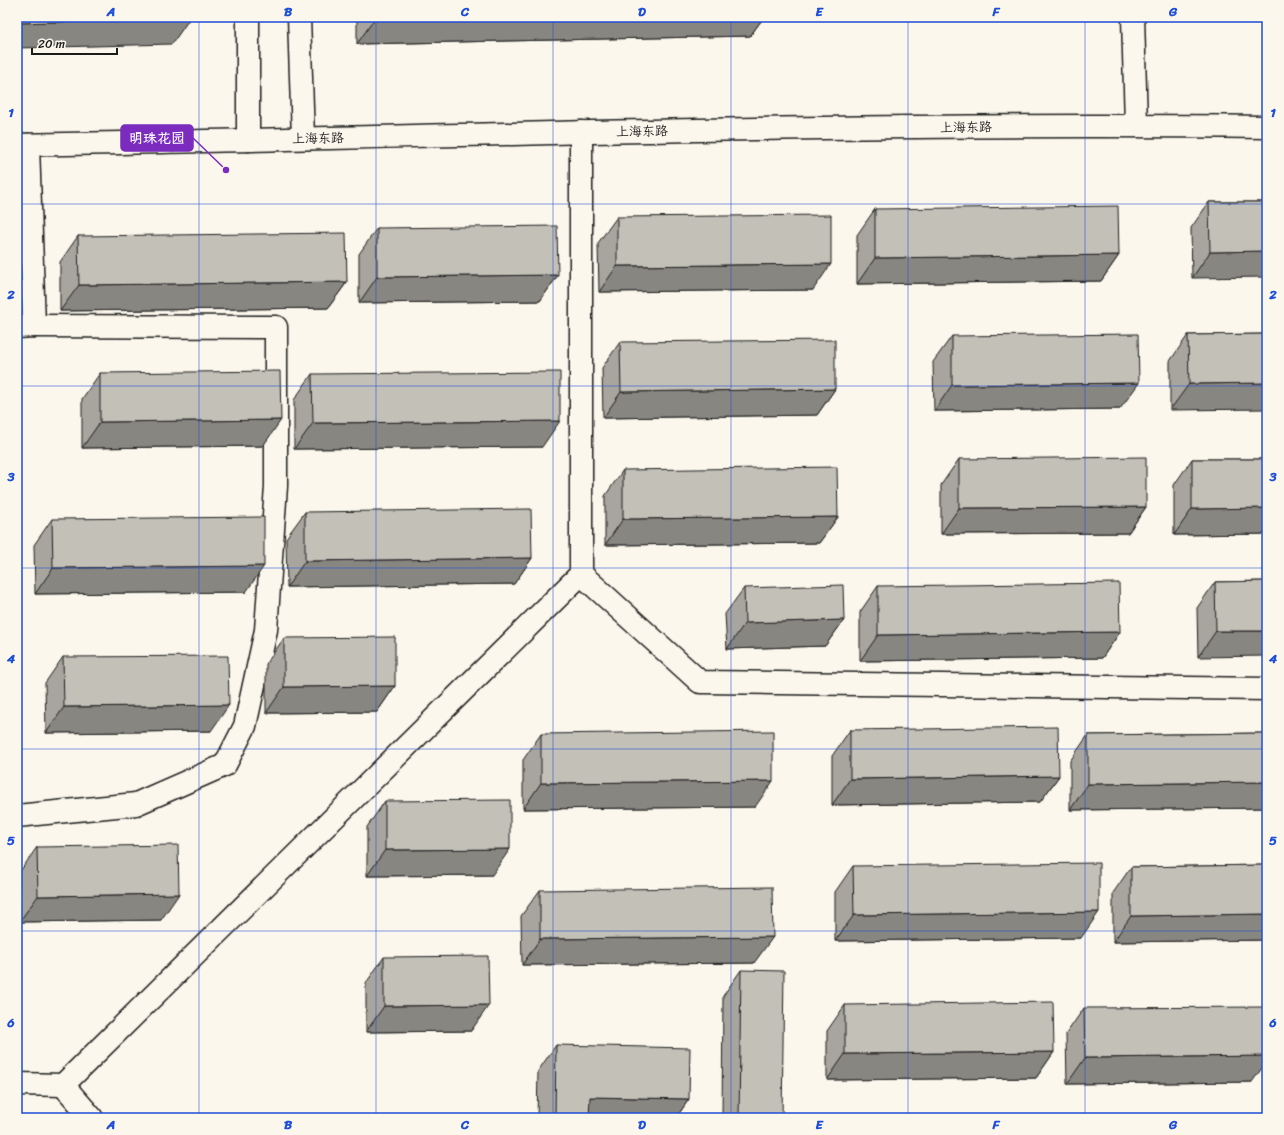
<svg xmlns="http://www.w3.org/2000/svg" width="1284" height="1135" font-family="Sriracha,'LXGW WenKai TC',sans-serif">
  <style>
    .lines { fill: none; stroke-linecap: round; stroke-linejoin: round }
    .minor-casing { stroke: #1c1c1c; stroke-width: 25 }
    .minor { stroke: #fbf7ec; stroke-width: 22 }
    .wall { fill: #a8a59e; stroke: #1c1c1c }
    .shaded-wall { fill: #888681; stroke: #1c1c1c }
    .building { fill: #c3c0b8; stroke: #1c1c1c }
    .grid { fill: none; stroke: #1d4ed8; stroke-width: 1; stroke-opacity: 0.55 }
    .labels { text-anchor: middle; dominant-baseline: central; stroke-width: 3.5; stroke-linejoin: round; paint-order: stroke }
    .street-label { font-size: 13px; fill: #1c1c1c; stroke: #fbf7ec }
    .leader { fill: none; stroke: #7b2cbf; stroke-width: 1.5 }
    .callout-dot { fill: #7b2cbf; stroke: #fbf7ec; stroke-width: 1.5 }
    .callout { fill: #7b2cbf; stroke: #7b2cbf; stroke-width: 1.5 }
    .callout-label { font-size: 14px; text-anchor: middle; font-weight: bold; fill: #fff }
    .neatline { fill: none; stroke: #1d4ed8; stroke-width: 1.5 }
    .grid-label { font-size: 13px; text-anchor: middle; font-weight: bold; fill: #1d4ed8 }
  </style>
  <rect width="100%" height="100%" fill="#fbf7ec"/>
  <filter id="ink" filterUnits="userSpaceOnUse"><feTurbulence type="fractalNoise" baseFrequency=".025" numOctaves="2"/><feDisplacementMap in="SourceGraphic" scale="8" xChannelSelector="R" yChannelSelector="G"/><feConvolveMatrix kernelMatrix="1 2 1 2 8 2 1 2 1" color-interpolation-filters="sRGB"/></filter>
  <g filter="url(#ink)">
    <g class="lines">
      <defs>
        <g id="minor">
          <path d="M 248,17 L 248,140"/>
          <path d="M 299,17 L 303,138"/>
          <path d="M 1133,17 L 1136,125"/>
          <path d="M 17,145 C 434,137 850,122 1267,127"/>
          <path d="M 17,327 L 34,326 L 28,145"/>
          <path d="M 581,574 L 700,682 L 1267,689"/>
          <path d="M 17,816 L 136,804 L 225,765 L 245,726 L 266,630 L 276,486 L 276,327 L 34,326"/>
          <path d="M 17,1084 L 63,1085"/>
          <path d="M 92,1118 L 63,1085 L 581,574 L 581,132"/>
        </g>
      </defs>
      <use href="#minor" class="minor-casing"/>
      <use href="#minor" class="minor"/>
    </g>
    <g class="wall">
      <path d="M 357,17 L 764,17 L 750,36 L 357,44 Z"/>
      <path d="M 1209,202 L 1267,202 L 1192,278 L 1191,228 Z"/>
      <path d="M 875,209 L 1119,255 L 1101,281 L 857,284 L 857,235 Z"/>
      <path d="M 617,217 L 813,290 L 599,292 L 598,243 Z"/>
      <path d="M 377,228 L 558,275 L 540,301 L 359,303 L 359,254 Z"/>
      <path d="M 78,236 L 347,282 L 328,308 L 60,311 L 60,262 Z"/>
      <path d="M 1267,334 L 1170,410 L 1170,361 L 1188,335 Z"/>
      <path d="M 952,336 L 1120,409 L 934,411 L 933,362 Z"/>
      <path d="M 620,342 L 835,389 L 817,415 L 603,418 L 602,368 Z"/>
      <path d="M 100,373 L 263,446 L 82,448 L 82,399 Z"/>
      <path d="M 312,374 L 542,447 L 294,449 L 294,400 Z"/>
      <path d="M 959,459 L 1146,507 L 1128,533 L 941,534 L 941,485 Z"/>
      <path d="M 1192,459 L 1267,459 L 1267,534 L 1174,535 L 1174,485 Z"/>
      <path d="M 623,470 L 838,517 L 819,543 L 605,545 L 605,496 Z"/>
      <path d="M 305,512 L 532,558 L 514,584 L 287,587 L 286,538 Z"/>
      <path d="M 52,519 L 246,592 L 35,594 L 34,545 Z"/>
      <path d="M 1267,581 L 1198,657 L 1197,608 L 1215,582 Z"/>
      <path d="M 878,586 L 1120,632 L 1102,658 L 860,661 L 860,612 Z"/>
      <path d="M 744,588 L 844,620 L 825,646 L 727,649 L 725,614 Z"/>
      <path d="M 284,638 L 395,686 L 377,712 L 266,713 L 266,664 Z"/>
      <path d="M 63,657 L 211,731 L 46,733 L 45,683 Z"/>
      <path d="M 850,730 L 1059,776 L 1040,802 L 832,805 L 832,756 Z"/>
      <path d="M 1267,733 L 1267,808 L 1070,810 L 1070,761 L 1088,735 Z"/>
      <path d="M 541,734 L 755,807 L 523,809 L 523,760 Z"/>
      <path d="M 385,801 L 492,875 L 367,876 L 367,827 Z"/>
      <path d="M 37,847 L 161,920 L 19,922 L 19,873 Z"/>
      <path d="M 1267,865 L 1267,940 L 1113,942 L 1113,893 L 1131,867 Z"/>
      <path d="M 853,866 L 1081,938 L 835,941 L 835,892 Z"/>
      <path d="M 540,890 L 754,963 L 522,965 L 521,916 Z"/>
      <path d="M 384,957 L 471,1031 L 366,1032 L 366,983 Z"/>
      <path d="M 741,970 L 782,1118 L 722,1118 L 723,996 Z"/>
      <path d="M 845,1005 L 1054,1052 L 1036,1078 L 827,1080 L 827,1031 Z"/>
      <path d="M 1084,1008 L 1252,1082 L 1067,1084 L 1066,1034 Z"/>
      <path d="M 556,1045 L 689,1099 L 676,1118 L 537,1118 L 538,1071 Z"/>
    </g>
    <g class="shaded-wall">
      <path d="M 403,17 L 764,17 L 750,36 L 357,44 L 375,18 Z"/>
      <path d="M 190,18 L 172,44 L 17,48 L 17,23 Z"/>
      <path d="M 1267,251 L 1267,277 L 1192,278 L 1210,252 Z"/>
      <path d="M 1119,255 L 1101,281 L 857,284 L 875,258 Z"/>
      <path d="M 831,264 L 813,290 L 599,292 L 617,266 Z"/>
      <path d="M 558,275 L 540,301 L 359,303 L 377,277 Z"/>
      <path d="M 347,282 L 328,308 L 60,311 L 79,285 Z"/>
      <path d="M 1139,383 L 1120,409 L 934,411 L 952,385 Z"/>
      <path d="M 1267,383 L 1267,409 L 1170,410 L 1189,384 Z"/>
      <path d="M 835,389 L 817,415 L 603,418 L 621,392 Z"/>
      <path d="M 281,420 L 263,446 L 82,448 L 100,422 Z"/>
      <path d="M 560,421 L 542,447 L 294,449 L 313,423 Z"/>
      <path d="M 1146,507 L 1128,533 L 941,534 L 959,508 Z"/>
      <path d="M 1267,508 L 1267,534 L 1174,535 L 1192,509 Z"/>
      <path d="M 838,517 L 819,543 L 605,545 L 623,519 Z"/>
      <path d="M 532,558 L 514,584 L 287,587 L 305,561 Z"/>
      <path d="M 264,566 L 246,592 L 35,594 L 53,568 Z"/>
      <path d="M 844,620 L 825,646 L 727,649 L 745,623 Z"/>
      <path d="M 1216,631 L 1267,631 L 1267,656 L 1198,657 Z"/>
      <path d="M 1120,632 L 1102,658 L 860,661 L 878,635 Z"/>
      <path d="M 395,686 L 377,712 L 266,713 L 284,687 Z"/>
      <path d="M 229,705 L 211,731 L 46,733 L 64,707 Z"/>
      <path d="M 1059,776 L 1040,802 L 832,805 L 850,779 Z"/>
      <path d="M 773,781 L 755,807 L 523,809 L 541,783 Z"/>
      <path d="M 1267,782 L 1267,808 L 1070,810 L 1088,784 Z"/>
      <path d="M 510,849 L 492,875 L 367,876 L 385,850 Z"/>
      <path d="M 179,894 L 161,920 L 19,922 L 38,896 Z"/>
      <path d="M 1099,912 L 1081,938 L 835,941 L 854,915 Z"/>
      <path d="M 1267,914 L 1267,940 L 1113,942 L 1131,916 Z"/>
      <path d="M 773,937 L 754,963 L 522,965 L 540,939 Z"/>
      <path d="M 489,1005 L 471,1031 L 366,1032 L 384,1006 Z"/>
      <path d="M 1054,1052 L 1036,1078 L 827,1080 L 845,1054 Z"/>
      <path d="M 1267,1056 L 1267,1061 L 1252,1082 L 1067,1084 L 1085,1058 Z"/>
      <path d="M 590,1097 L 689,1099 L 676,1118 L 575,1118 Z"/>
    </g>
    <g class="building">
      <path d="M 17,17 L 190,17 L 190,18 L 17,23 Z"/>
      <path d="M 375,17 L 403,17 L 375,18 Z"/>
      <path d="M 1209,202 L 1267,202 L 1267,251 L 1210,252 Z"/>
      <path d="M 1118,206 L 1119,255 L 875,258 L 875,209 Z"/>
      <path d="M 831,215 L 831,264 L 617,266 L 617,217 Z"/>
      <path d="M 557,226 L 558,275 L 377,277 L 377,228 Z"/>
      <path d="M 346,233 L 347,282 L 79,285 L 78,236 Z"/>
      <path d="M 1138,334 L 1139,383 L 952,385 L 952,336 Z"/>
      <path d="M 1267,334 L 1267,383 L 1189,384 L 1188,335 Z"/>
      <path d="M 835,340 L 835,389 L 621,392 L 620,342 Z"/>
      <path d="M 280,371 L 281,420 L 100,422 L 100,373 Z"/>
      <path d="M 560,372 L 560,421 L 313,423 L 312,374 Z"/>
      <path d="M 1146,457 L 1146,507 L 959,508 L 959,459 Z"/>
      <path d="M 1192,459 L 1267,459 L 1267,508 L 1192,509 Z"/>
      <path d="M 837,467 L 838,517 L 623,519 L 623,470 Z"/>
      <path d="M 531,509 L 532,558 L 305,561 L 305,512 Z"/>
      <path d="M 264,517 L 264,566 L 53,568 L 52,519 Z"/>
      <path d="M 1267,581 L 1267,631 L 1216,631 L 1215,582 Z"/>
      <path d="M 1119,583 L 1120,632 L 878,635 L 878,586 Z"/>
      <path d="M 843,585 L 844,620 L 745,623 L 744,588 Z"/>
      <path d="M 395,637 L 395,686 L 284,687 L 284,638 Z"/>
      <path d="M 228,656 L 229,705 L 64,707 L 63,657 Z"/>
      <path d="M 1058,727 L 1059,776 L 850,779 L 850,730 Z"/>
      <path d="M 773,731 L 773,781 L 541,783 L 541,734 Z"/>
      <path d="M 1267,733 L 1267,782 L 1088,784 L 1088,735 Z"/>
      <path d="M 510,800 L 510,849 L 385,850 L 385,801 Z"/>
      <path d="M 178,845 L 179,894 L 38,896 L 37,847 Z"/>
      <path d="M 1099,863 L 1099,912 L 854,915 L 853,866 Z"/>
      <path d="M 1267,865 L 1267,914 L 1131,916 L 1131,867 Z"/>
      <path d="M 772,887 L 773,937 L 540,939 L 540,890 Z"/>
      <path d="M 488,956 L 489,1005 L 384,1006 L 384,957 Z"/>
      <path d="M 741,970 L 784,971 L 782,1118 L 739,1118 Z"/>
      <path d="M 1053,1002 L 1054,1052 L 845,1054 L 845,1005 Z"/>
      <path d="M 1267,1007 L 1267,1056 L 1085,1058 L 1084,1008 Z"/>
      <path d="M 556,1045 L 690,1048 L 689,1099 L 590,1097 L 589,1118 L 555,1118 Z"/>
    </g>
  </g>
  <path class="grid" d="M 199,17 L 199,1118M 376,17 L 376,1118M 553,17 L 553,1118M 731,17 L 731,1118M 908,17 L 908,1118M 1085,17 L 1085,1118M 17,204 L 1267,204M 17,386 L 1267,386M 17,568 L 1267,568M 17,749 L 1267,749M 17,931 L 1267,931"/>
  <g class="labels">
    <g class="street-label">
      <text transform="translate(966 127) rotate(-1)">上海东路</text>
      <text transform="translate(642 131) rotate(-1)">上海东路</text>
      <text transform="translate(318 138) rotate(-1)">上海东路</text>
    </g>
  </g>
  <path class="leader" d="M226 170L193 138"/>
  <circle class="callout-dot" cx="226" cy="170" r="4"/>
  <rect class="callout" x="121" y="125" width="72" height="26" rx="4"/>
  <g class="callout-label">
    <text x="157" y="143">明珠花园</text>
  </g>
  <rect width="1284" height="1135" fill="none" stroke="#fbf7ec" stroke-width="44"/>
  <path d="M32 48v6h85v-6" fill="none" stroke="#1c1c1c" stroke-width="2"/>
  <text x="38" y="48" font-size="12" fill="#1c1c1c" stroke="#fbf7ec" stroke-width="3" paint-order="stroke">20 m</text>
  <rect x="22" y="22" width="1240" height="1091" class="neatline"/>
  <g class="grid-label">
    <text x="111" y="16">A</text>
    <text x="288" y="16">B</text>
    <text x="465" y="16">C</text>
    <text x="642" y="16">D</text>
    <text x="819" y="16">E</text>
    <text x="996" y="16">F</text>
    <text x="1173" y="16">G</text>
    <text x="11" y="117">1</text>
    <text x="1273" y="117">1</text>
    <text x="11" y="299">2</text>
    <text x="1273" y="299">2</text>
    <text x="11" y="481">3</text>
    <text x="1273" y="481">3</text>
    <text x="11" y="663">4</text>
    <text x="1273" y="663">4</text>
    <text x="11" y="845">5</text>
    <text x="1273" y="845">5</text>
    <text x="11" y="1027">6</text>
    <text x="1273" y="1027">6</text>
    <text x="111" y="1129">A</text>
    <text x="288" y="1129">B</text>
    <text x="465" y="1129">C</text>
    <text x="642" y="1129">D</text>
    <text x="819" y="1129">E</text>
    <text x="996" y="1129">F</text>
    <text x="1173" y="1129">G</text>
  </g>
</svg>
